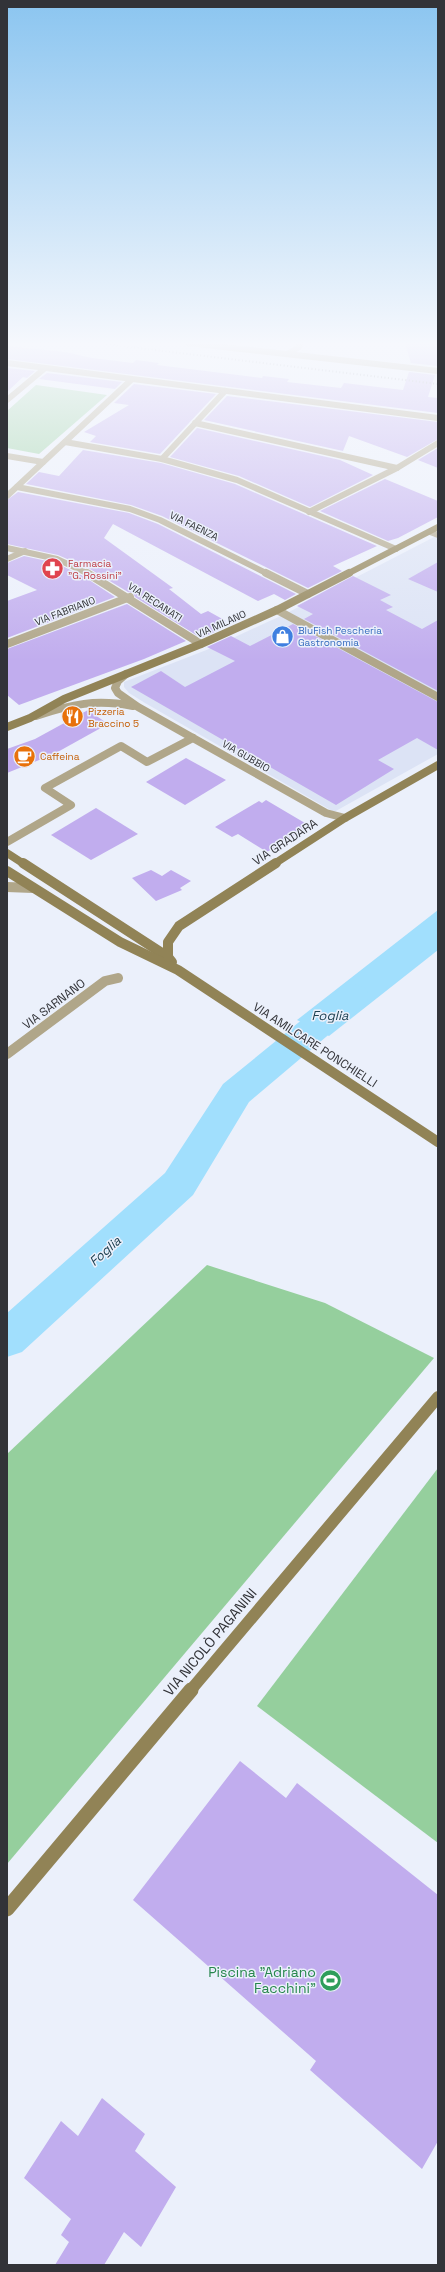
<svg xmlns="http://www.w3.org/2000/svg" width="445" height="2272" font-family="'Space Grotesk',sans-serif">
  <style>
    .built { fill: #dce3f5 }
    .green { fill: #95cf9d }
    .water { fill: #a1dffd }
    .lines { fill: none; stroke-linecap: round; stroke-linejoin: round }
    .river { fill: #a1dffd; fill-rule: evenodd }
    .building { fill: #c1adee }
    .street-far2 { stroke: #b0a689; stroke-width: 6 }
    .street-far1 { stroke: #b0a689; stroke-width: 8 }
    .street { stroke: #b0a689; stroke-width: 10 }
    .secondary-far4 { stroke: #918356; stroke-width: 6 }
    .secondary-far3 { stroke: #918356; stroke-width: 8 }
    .secondary-far2 { stroke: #918356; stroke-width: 10 }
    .secondary-far1 { stroke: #918356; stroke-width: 12 }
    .secondary { stroke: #918356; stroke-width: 15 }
    .rail { stroke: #93969e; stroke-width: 2; stroke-dasharray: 1 2.5; stroke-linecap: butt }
    .labels { text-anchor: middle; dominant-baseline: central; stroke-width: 3; stroke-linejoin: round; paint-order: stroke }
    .far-street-label { font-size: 10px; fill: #323338; stroke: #ebf0fb }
    .far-health-label { font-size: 10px; fill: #be3a42; stroke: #ebf0fb; text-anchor: start }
    .far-shop-label { font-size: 10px; fill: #366cbe; stroke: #ebf0fb; text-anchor: start }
    .far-food-label { font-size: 10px; fill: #c56008; stroke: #ebf0fb; text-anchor: start }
    .street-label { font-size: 12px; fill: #323338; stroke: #ebf0fb }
    .water-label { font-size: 13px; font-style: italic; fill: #1e4152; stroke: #ebf0fb }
    .near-street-label { font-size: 14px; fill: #323338; stroke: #ebf0fb }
    .near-leisure-label { font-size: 14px; fill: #27864d; stroke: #ebf0fb; text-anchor: end }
  </style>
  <rect width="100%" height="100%" fill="#ebf0fb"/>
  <path class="built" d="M 438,535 L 438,754 L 334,812 L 145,703 L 129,693 L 124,687 L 124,682 L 209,649 L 285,614 Z"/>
  <g class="green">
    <path d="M 36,385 L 107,395 L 39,454 L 7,448 L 7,411 Z"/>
    <path d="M 207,1265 L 325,1303 L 434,1358 L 7,1864 L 7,1454 Z"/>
    <path d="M 438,1468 L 438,1843 L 257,1706 Z"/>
  </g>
  <path class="water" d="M 438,910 L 438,950 L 329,1036 L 297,1020 Z"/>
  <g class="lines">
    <path class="river" d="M 353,984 L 365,988 L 370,996 L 365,1004 L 249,1102 L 193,1195 L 22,1352 L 7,1357 L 7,1313 L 165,1173 L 223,1084 L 341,988 Z"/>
  </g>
  <g class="building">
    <path d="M 405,343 L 438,343 L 437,366 L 411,363 Z"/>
    <path d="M 7,346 L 65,352 L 92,358 L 133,363 L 136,360 L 159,363 L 157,365 L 262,378 L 263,376 L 289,379 L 287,382 L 341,388 L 344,383 L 403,390 L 409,372 L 435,375 L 428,397 L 438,398 L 438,413 L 7,359 Z"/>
    <path d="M 7,368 L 35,371 L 27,378 L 23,377 L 7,392 Z"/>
    <path d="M 47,373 L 122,382 L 115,389 L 39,379 Z"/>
    <path d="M 134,384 L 216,394 L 160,454 L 90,442 L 96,436 L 84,432 L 129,405 L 114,403 Z"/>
    <path d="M 227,396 L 438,422 L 438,439 L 407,457 L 349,436 L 343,451 L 204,420 Z"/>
    <path d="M 197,428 L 340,460 L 373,475 L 310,507 L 239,476 L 170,457 Z"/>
    <path d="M 438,448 L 438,468 L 418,460 Z"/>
    <path d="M 83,450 L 161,463 L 235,484 L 377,546 L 333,566 L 342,571 L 308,588 L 162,516 L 131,505 L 26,484 L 39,472 L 59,476 Z"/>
    <path d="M 385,479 L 438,501 L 438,517 L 398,538 L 388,541 L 320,511 Z"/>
    <path d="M 18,492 L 129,513 L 158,524 L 296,594 L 285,600 L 274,594 L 258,601 L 113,524 L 104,538 L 173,588 L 169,589 L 201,614 L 208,611 L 226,621 L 214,627 L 219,630 L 201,638 L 135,597 L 133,593 L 128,592 L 90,569 L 58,555 L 7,544 L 7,500 Z"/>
    <path d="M 24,556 L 56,563 L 83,576 L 115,597 L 7,638 L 7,601 L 37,590 L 7,575 L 7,563 Z"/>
    <path d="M 438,562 L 438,592 L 408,579 Z"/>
    <path d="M 353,576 L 391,595 L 380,600 L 393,607 L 386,610 L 422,629 L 438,620 L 438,691 L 304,619 L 313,614 L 297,606 Z"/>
    <path d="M 127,604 L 186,641 L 144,659 L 19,705 L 7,695 L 7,649 Z"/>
    <path d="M 293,624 L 438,702 L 438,750 L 417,738 L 378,760 L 394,769 L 336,805 L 131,687 L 161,671 L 185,687 L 235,661 L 207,647 L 231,636 L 250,646 Z"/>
    <path d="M 88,710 L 108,724 L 54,754 L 7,773 L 7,749 L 35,739 Z"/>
    <path d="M 186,758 L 226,780 L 185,805 L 146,782 Z"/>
    <path d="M 266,800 L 310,826 L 267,852 L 238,834 L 232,837 L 215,827 L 259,801 L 262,803 Z"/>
    <path d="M 96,808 L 138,834 L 91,860 L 51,835 Z"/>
    <path d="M 151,870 L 162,876 L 171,870 L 191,881 L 180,888 L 182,890 L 156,901 L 132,878 Z"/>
    <path d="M 240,1761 L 286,1798 L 297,1783 L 438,1895 L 438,2141 L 422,2169 L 310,2070 L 316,2061 L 133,1900 Z"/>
    <path d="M 102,2098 L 145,2134 L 135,2151 L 176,2187 L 141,2247 L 124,2232 L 104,2265 L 55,2265 L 69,2242 L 61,2235 L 71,2219 L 24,2178 L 61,2121 L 78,2136 Z"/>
  </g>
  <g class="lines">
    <g class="street-far2">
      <path d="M 188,343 L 438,371"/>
      <path d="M 289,353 L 299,347 L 300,343"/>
      <path d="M 7,363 L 438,418"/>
      <path d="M 7,400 L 44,369"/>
      <path d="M 195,423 L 397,468"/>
      <path d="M 65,442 L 162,459 L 237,480 L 396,549"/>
      <path d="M 7,456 L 43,462"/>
      <path d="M 162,459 L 225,391"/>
      <path d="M 17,487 L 130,509 L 160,520 L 268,574"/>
      <path d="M 7,496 L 131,380"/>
      <path d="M 309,512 L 397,468 L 438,443"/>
      <path d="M 430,532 L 438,535"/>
      <path d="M 7,548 L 57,559 L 89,574"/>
      <path d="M 7,559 L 25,551"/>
    </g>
    <g class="street-far1">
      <path d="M 87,573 L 201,644"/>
      <path d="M 266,573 L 308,594"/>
      <path d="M 277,610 L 438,697"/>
      <path d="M 7,644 L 130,597"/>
      <path d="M 126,674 L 118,681 L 115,688 L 118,693 L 138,707 L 326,813 L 345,818"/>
      <path d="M 36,716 C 72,704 96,699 133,706"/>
      <path d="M 7,842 L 71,805 L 45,788 L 121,746 L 147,762 L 193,738"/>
    </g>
    <g class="street">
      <path d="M 7,887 L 33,888"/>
      <path d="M 7,1054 L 105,981 L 118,978"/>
    </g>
    <path class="secondary-far4" d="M 347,574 L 438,527"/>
    <g class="secondary-far3">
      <path d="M 7,727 L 30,718 L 64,699 L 201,644 L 277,610 L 349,573"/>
      <path d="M 7,853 L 24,864"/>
      <path d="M 274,864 L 345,818 L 438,765"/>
    </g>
    <g class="secondary-far2">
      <path d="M 23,863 L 168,957 L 172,962"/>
      <path d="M 7,871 L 120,942 L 178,970 L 438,1142"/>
      <path d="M 168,957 L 168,942 L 179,926 L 276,863"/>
    </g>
    <path class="secondary-far1" d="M 190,1691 L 438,1397"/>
    <path class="secondary" d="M 7,1909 L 191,1690"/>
    <path class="rail" d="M 96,343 L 438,384"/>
  </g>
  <linearGradient id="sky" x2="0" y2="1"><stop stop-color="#8bc5f0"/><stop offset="0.52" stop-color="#f6f8fd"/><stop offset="1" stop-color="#f6f8fd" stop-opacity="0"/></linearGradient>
  <rect width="445" height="661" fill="url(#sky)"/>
  <defs>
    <symbol id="pharmacy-disc" viewBox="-11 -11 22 22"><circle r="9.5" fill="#e0444e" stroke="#ebf0fb"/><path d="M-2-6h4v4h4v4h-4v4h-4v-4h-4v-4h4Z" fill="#fff"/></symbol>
    <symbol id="shop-disc" viewBox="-11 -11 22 22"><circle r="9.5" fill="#3f7fe0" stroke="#ebf0fb"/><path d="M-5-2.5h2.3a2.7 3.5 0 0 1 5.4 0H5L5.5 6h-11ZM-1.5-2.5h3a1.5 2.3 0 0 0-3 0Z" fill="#fff"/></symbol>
    <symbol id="restaurant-disc" viewBox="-11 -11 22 22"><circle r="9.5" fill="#e8710a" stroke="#ebf0fb"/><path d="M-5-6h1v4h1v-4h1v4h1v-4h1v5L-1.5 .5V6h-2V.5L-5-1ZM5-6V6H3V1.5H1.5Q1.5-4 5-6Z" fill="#fff"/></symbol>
    <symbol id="cafe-disc" viewBox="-11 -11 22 22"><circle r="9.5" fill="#e8710a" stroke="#ebf0fb"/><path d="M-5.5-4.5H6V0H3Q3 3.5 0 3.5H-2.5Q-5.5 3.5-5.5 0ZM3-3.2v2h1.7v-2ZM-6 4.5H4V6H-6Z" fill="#fff"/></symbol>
    <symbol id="stadium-disc" viewBox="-11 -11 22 22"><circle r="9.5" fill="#2e9e5b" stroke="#ebf0fb"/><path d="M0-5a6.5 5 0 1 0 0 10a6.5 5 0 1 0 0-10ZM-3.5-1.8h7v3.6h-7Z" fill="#fff"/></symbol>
  </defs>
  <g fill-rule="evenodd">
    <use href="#pharmacy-disc" x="40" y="556" width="25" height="25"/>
    <use href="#shop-disc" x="270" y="624" width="25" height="25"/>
    <use href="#restaurant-disc" x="60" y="704" width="25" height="25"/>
    <use href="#cafe-disc" x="12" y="744" width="25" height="25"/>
    <use href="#stadium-disc" x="318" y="1968" width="25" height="25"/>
  </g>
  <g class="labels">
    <g class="far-street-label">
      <text transform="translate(194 526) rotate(26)">VIA FAENZA</text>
      <text transform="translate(155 602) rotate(33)">VIA RECANATI</text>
      <text transform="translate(65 611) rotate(-21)">VIA FABRIANO</text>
      <text transform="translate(221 624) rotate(-24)">VIA MILANO</text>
      <text transform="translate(246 756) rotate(30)">VIA GUBBIO</text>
    </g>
    <g class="far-health-label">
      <text x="68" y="563">Farmacia<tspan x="68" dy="12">"G. Rossini"</tspan></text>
    </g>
    <g class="far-shop-label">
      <text x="298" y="630">BluFish Pescheria<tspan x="298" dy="12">Gastronomia</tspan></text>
    </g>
    <g class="far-food-label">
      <text x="88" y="711">Pizzeria<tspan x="88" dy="12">Braccino 5</tspan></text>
      <text x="40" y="756">Caffeina</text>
    </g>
    <g class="street-label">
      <text transform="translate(285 842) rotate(-33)">VIA GRADARA</text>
      <text transform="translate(54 1004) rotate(-37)">VIA SARNANO</text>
      <text transform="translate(315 1045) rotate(33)">VIA AMILCARE PONCHIELLI</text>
    </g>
    <g class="water-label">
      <text x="330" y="1015">Foglia</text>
      <text transform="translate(105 1251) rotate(-42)">Foglia</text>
    </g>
    <g class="near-street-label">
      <text transform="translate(210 1642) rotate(-50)">VIA NICOLÒ PAGANINI</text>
    </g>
    <g class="near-leisure-label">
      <text x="316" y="1972">Piscina "Adriano<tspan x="316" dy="16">Facchini"</tspan></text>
    </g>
  </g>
  <rect width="445" height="2272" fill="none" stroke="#323338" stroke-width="16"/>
</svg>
